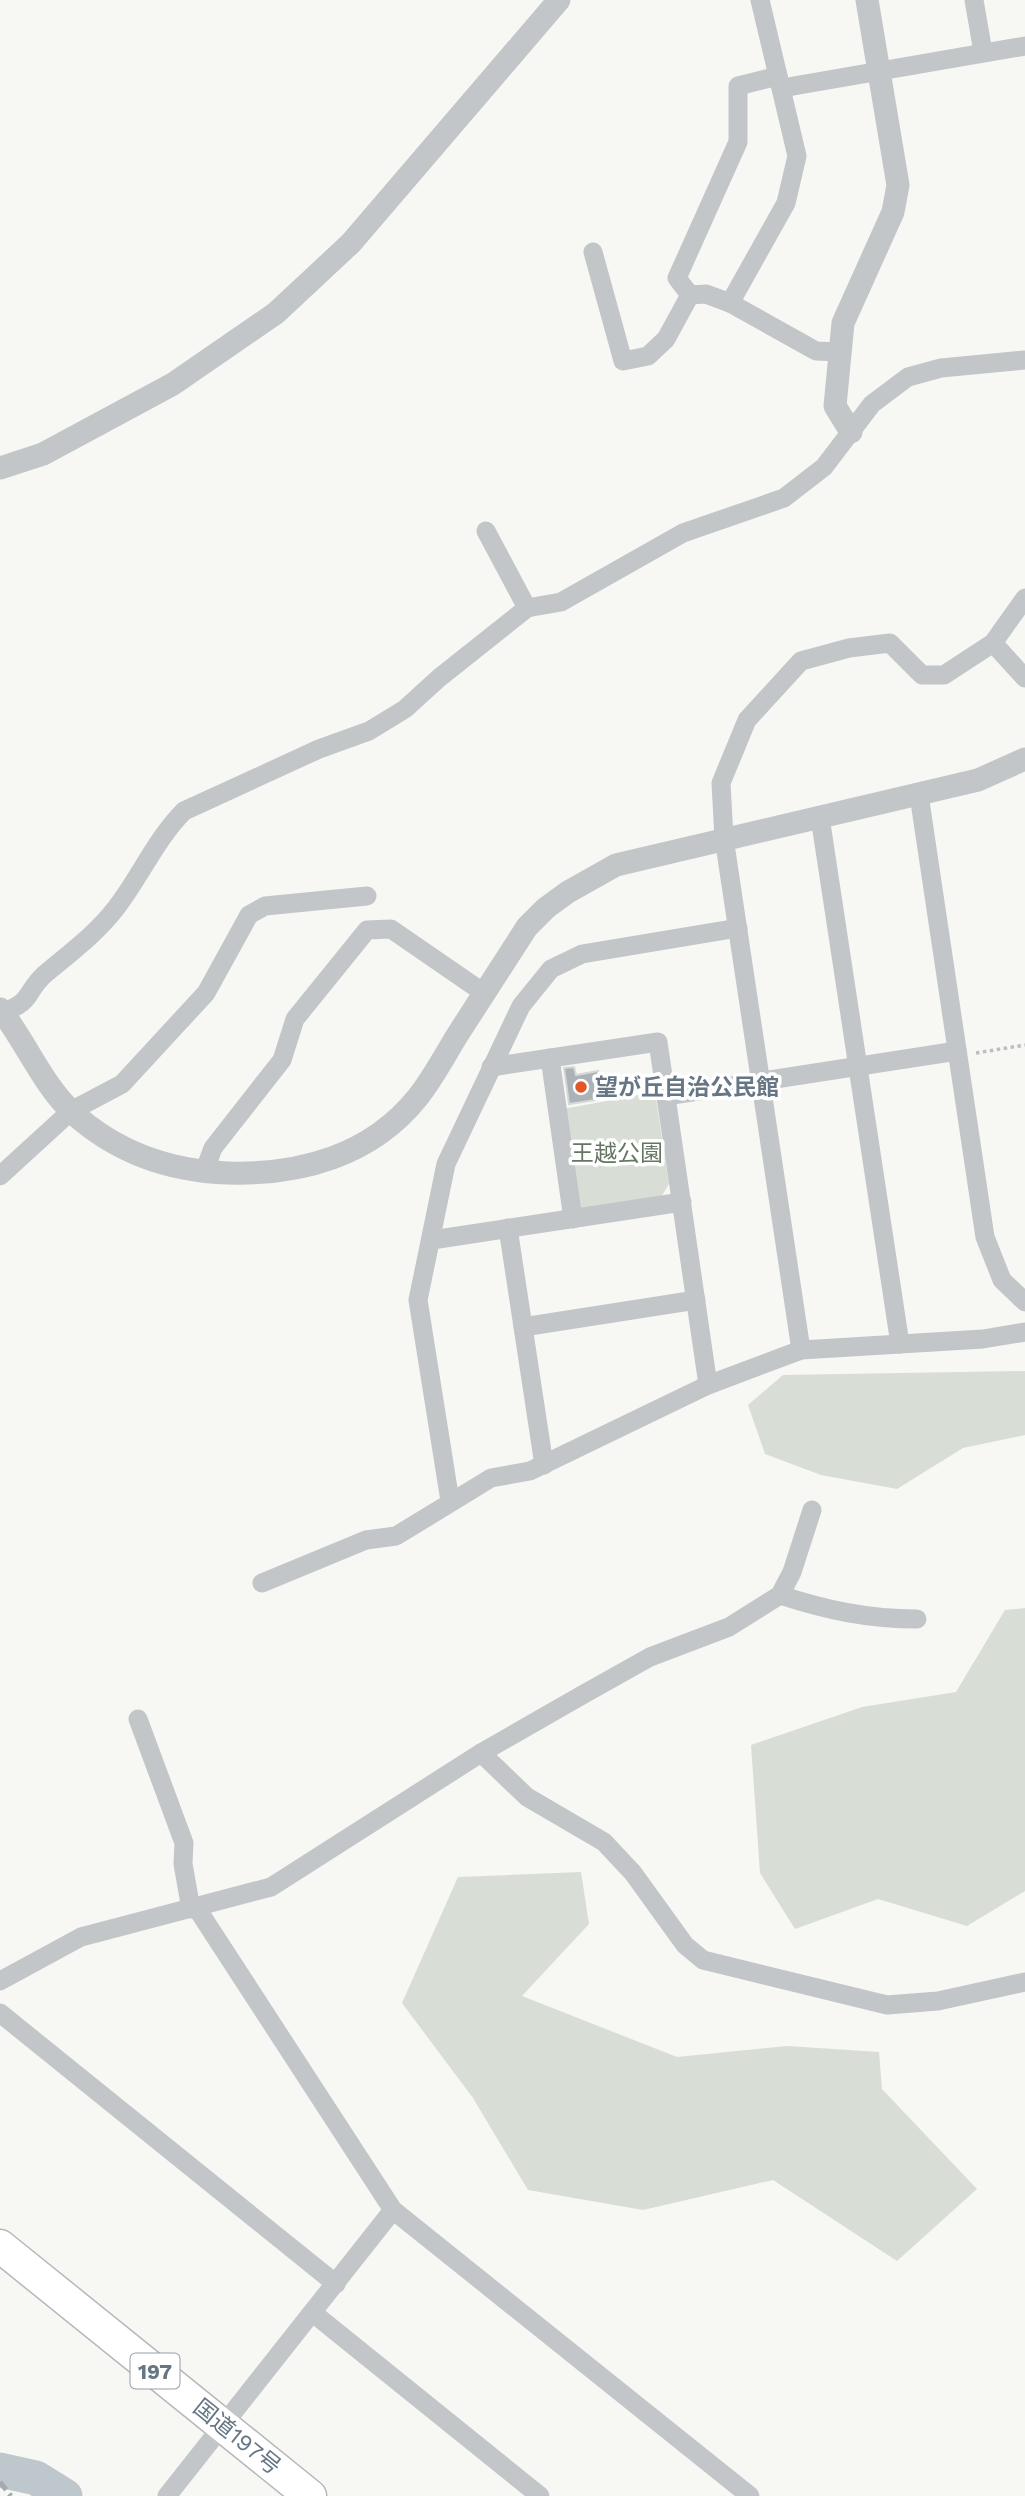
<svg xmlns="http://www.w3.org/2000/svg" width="1025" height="2496" font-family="'Work Sans','Noto Sans JP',sans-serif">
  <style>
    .green { fill: #d8ded5 }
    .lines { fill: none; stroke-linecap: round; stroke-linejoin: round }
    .river { stroke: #bdc7cc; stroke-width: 35 }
    .building { fill: #abb3b8; stroke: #d8d8d6; stroke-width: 2 }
    .trunk-casing { stroke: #b5b8bb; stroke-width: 35 }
    .path { stroke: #bcbec0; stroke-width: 3.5; stroke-dasharray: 3.5 3.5; stroke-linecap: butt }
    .minor { stroke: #c2c6c9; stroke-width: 19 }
    .tertiary { stroke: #c2c6c9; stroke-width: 23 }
    .trunk { stroke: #fff; stroke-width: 32 }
    .rail { stroke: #a5aab0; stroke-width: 5; stroke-dasharray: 10 5; stroke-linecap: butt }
    .poi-dot { fill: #e0582a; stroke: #fff; stroke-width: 2.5 }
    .labels { text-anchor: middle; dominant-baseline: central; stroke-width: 7; stroke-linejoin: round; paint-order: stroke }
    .shield { fill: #fff; stroke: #949fa9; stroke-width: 2 }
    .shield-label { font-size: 21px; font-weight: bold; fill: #667684 }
    .poi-label { font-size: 23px; font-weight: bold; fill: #667684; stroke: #fff; text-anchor: start }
    .park-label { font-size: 23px; fill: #657761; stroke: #fff }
    .street-label { font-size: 23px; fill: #667684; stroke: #fff }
  </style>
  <rect width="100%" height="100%" fill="#f7f7f4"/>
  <g class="green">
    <path d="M 655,1092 L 669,1184 L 661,1197 L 578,1209 L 563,1109 Z"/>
    <path d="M 1025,1371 L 1025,1435 L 963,1448 L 897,1489 L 821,1475 L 765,1454 L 748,1405 L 783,1375 Z"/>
    <path d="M 1025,1608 L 1025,1891 L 967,1926 L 878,1899 L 795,1929 L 760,1873 L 751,1745 L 862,1707 L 956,1692 L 1005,1610 Z"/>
    <path d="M 581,1872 L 589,1924 L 522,1996 L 677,2057 L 787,2046 L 879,2052 L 882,2089 L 977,2189 L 897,2261 L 773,2180 L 643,2210 L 528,2190 L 473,2098 L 402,2003 L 458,1877 Z"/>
  </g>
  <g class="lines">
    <path class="river" d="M 0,2470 L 36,2478 L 65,2496"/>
  </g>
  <path class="building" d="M 574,1067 L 576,1075 L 598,1071 L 602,1099 L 569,1104 L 564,1068 Z"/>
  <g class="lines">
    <defs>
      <path id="trunk" d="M 0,2246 L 310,2496"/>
    </defs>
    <use href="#trunk" class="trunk-casing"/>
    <path class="path" d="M 976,1053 L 1025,1045"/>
    <g class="minor">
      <path d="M 974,0 L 983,52"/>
      <path d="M 778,76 L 738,86 L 738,142 L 677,278 L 690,295 L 706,294 L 730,303 L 816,351 L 839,352"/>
      <path d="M 782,88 L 1025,46"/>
      <path d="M 593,252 L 623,361 L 648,356 L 666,339 L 690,295"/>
      <path d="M 730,303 L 786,203 L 797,156 L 760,0"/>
      <path d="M 486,531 L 527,608 L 561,602 L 683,533 L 784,498 L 824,467 L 872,404 L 908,377 L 941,368 L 1025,360"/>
      <path d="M 993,643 L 1025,678"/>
      <path d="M 919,795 L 985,1237 L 1002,1280 L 1025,1302"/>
      <path d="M 820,817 L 900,1344"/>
      <path d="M 3,1012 C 33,1002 25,992 45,974 C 70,953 96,934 116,908 C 140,877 156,839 184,811 L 319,749 L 369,731 L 405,709 L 439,678 L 527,608"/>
      <path d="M 550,1058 L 573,1219"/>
      <path d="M 491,1067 L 658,1042 L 708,1385"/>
      <path d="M 666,1096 L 957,1051"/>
      <path d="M 204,1172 L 213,1148 L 282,1060 L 295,1019 L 367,930 L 391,929 L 484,993"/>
      <path d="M 0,1176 L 71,1111 L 122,1084 L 206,993 L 249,915 L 265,906 L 367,896"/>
      <path d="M 508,1228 L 544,1465"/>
      <path d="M 432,1240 L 682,1202"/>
      <path d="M 523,1327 L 696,1300"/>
      <path d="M 801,1350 L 724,838 L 721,783 L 747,720 L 801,661 L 849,648 L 890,643 L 922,675 L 944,675 L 993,643 L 1025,598"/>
      <path d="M 450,1501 L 418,1300 L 446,1164 L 521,1006 L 551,969 L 582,954 L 738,928"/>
      <path d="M 262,1583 L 366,1540 L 396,1536 L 491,1478 L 530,1471 L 708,1385 L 801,1350 L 983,1339 L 1025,1332"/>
      <path d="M 780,1595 C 826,1610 868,1619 917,1619"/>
      <path d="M 138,1719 L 184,1843 L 183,1864 L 191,1909"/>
      <path d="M 481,1753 L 527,1797 L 604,1842 L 633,1873 L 685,1945 L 703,1960 L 887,2005 L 938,2001 L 1025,1982"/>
      <path d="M 196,1907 L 393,2210 L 750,2496"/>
      <path d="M 0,1981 L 81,1937 L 271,1887 L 481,1753 L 584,1694 L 650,1657 L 729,1627 L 780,1595 L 792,1572 L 812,1510"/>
      <path d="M 0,2013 L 336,2284"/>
      <path d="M 313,2313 L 540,2496"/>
      <path d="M 167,2496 L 393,2210"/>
    </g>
    <g class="tertiary">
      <path d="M 851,432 L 835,406 L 843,323 L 893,212 L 898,185 L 867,0"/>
      <path d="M 0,468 L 43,454 L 173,384 L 276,313 L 351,243 L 559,0"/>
      <path d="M 0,1009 C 26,1042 42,1084 73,1113 C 116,1152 170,1171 228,1173 C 300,1175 371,1156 418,1097 C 433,1078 445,1055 458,1034 C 481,998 504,963 527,927 L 546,908 L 568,892 L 616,865 L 978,780 L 1025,759"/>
    </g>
    <use href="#trunk" class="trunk"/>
    <path class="rail" d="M 0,2482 L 11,2496"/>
  </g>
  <circle class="poi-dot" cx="581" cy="1087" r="7"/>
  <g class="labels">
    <rect class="shield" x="130.5" y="2353.5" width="49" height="35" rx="5"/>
    <g class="shield-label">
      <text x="155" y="2371">197</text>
    </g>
    <g class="poi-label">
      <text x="595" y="1087">望が丘自治公民館</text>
    </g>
    <g class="park-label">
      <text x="617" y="1153">王越公園</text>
    </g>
    <g class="street-label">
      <text transform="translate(237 2437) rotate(39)">国道197号</text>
    </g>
  </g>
</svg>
